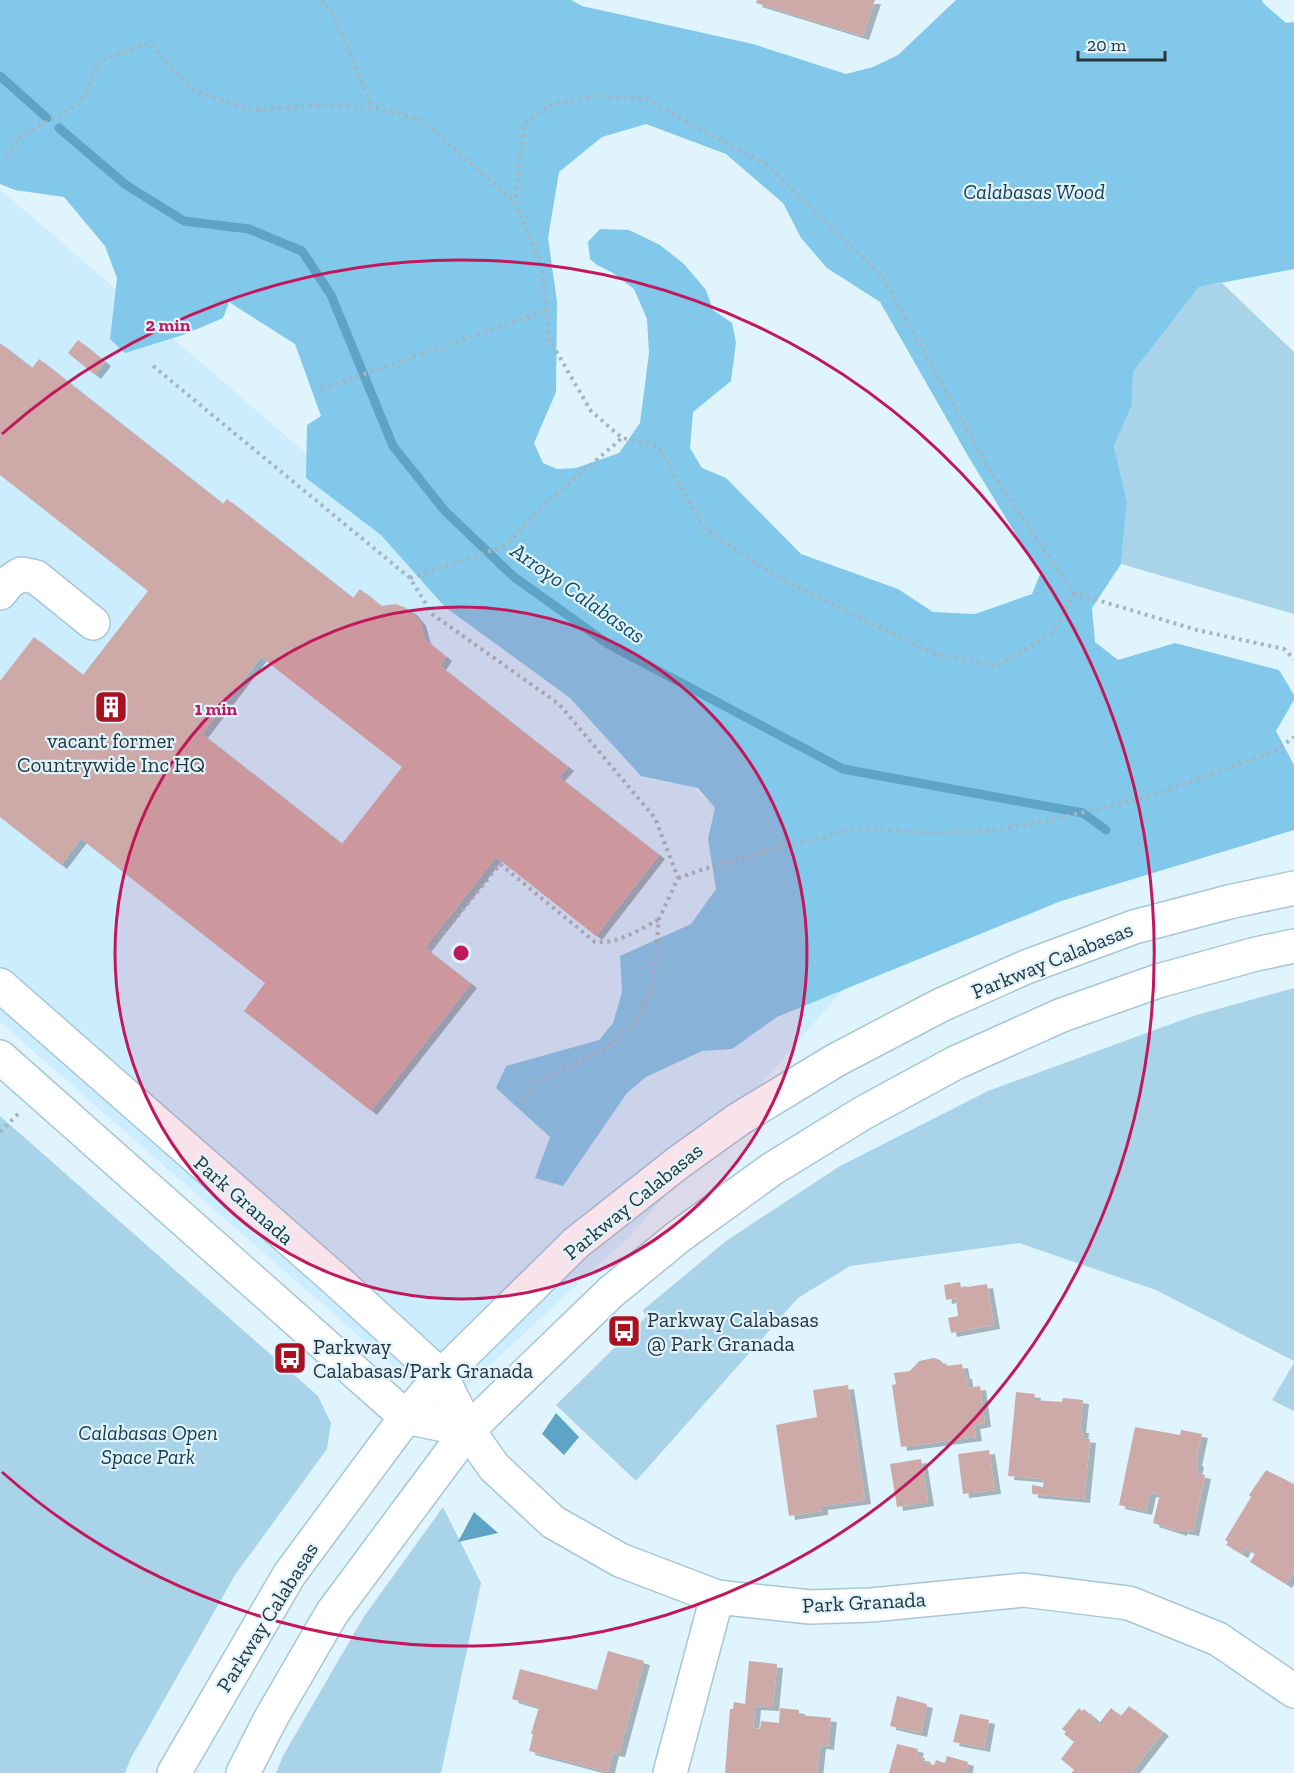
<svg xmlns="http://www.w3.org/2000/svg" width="1294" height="1773" font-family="'Zilla Slab',serif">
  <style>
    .built { fill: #ccedfe }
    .green { fill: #a9d3e9 }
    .forest { fill: #81c8eb; fill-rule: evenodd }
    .water { fill: #5da4c6 }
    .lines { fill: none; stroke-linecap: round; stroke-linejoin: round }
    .stream { stroke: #5da4c6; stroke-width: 9 }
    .building { fill: #cdaaa7; fill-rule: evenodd; filter: url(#shadow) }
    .minor-casing { stroke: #a6c7d7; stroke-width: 36 }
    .path { stroke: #a4b5be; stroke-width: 4; stroke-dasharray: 3 4.5; stroke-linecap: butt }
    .minor { stroke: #fff; stroke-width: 33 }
    .ring { fill: none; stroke: #c2185b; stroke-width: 3 }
    .labels { text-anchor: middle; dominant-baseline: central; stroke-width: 4.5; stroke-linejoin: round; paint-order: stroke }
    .park-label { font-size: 21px; font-style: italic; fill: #183948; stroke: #e0f4fe }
    .poi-label { font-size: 21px; fill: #28353c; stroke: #e0f4fe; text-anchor: start }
    .street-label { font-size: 21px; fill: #28353c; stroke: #e0f4fe }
    .water-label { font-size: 22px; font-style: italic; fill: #154f67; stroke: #e0f4fe }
    .centre { fill: #c2185b; stroke: #e0f4fe; stroke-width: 3 }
    .ring-label { font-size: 18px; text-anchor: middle; font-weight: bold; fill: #c2185b; stroke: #e0f4fe; stroke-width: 4.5; stroke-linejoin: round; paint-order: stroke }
  </style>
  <defs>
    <filter id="shadow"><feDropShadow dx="6" dy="4" stdDeviation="0" flood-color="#0004"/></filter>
  </defs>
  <rect width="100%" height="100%" fill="#e0f4fe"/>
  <path class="built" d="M 0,189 L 879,948 L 630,1236 L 442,1409 L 0,1022 Z"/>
  <g class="green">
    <path d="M 1222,283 L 1294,352 L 1294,614 L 1121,564 L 1127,502 L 1114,446 L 1132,405 L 1133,372 L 1199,287 Z"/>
    <path d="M 1294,988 L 1294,1361 L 1156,1290 L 1019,1243 L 850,1266 L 798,1298 L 636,1481 L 556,1405 L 646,1317 L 643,1310 L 726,1241 L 840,1166 L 988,1091 L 1193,1016 Z"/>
    <path d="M 0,1116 L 318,1396 L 331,1423 L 327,1449 L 235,1575 L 131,1758 L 125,1773 L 0,1773 Z"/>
    <path d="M 1294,1363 L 1294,1411 L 1272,1400 Z"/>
    <path d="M 443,1507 L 481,1583 L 441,1773 L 276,1773 L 283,1756 L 363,1618 Z"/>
  </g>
  <path class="forest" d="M 0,0 L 571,0 L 582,6 L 753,44 L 846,74 L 873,67 L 898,55 L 956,0 L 1262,0 L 1263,3 L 1286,23 L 1294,22 L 1294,269 L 1199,287 L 1133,372 L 1132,405 L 1114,446 L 1127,502 L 1121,564 L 1092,608 L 1095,642 L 1118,660 L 1175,643 L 1279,670 L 1294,695 L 1294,700 L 1276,731 L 1294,765 L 1294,830 L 1061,901 L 777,1017 L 732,1049 L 702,1051 L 646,1077 L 627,1093 L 563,1186 L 535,1178 L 550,1137 L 496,1088 L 506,1066 L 599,1040 L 613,1023 L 622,992 L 620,956 L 691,924 L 716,889 L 708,839 L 715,808 L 698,788 L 641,776 L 570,698 L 445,607 L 381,535 L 306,478 L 307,425 L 321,416 L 295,344 L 229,302 L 223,318 L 183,335 L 125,353 L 110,339 L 117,278 L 105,246 L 64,197 L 15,190 L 0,184 ZM 646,124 L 726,154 L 783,203 L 801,238 L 827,268 L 880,302 L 968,456 L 1040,574 L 1032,594 L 975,614 L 933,612 L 898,589 L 801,554 L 726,478 L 702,468 L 690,448 L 693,412 L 731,381 L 736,343 L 732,323 L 713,310 L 706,290 L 684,264 L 660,245 L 629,230 L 600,229 L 588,242 L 590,259 L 597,265 L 613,273 L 634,289 L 647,319 L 649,353 L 640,423 L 619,453 L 576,468 L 557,469 L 543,463 L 534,443 L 556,392 L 557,302 L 548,238 L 559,172 L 602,137 Z"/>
  <g class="water">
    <path d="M 556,1413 L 579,1437 L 564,1455 L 542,1434 Z"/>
    <path d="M 474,1512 L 498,1533 L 458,1542 Z"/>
  </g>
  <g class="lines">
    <g class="stream">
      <path d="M 0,76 L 47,118"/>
      <path d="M 59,128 L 126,185 L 184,221 L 249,229 L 302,251 L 331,295 L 393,446 L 445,511 L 514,577 L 608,644 L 843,769 L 1083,813 L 1106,830"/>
    </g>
  </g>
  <g class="building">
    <path d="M 757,0 L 875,0 L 863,36 L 756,3 Z"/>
    <path d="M 78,340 L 105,362 L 95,375 L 68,353 Z"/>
    <path d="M 0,343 L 32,368 L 39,359 L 223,504 L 227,499 L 353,598 L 360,589 L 381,606 L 396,604 L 404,607 L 411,611 L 420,622 L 425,640 L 446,657 L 440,666 L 568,767 L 559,777 L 659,855 L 596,936 L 496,857 L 425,948 L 471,984 L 371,1111 L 244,1011 L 265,983 L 81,839 L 61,865 L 0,817 L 0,681 L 34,637 L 83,675 L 148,591 L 0,475 ZM 261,657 L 402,767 L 342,844 L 202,734 Z"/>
    <path d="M 960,1282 L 961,1288 L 987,1284 L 994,1325 L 951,1333 L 948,1318 L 958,1316 L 956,1298 L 946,1300 L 944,1285 Z"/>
    <path d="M 934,1358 L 940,1360 L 946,1366 L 962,1364 L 964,1375 L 966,1375 L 968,1388 L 980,1386 L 985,1423 L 974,1425 L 976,1437 L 901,1447 L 892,1385 L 896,1384 L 894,1373 L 910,1371 L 919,1361 Z"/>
    <path d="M 848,1385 L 865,1500 L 822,1506 L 822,1511 L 789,1516 L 776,1425 L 817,1417 L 813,1390 Z"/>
    <path d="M 1016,1392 L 1035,1394 L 1034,1400 L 1062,1402 L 1063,1398 L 1083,1400 L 1080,1429 L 1083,1429 L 1082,1438 L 1090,1439 L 1084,1499 L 1032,1494 L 1032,1485 L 1043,1487 L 1044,1479 L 1008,1476 Z"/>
    <path d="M 1135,1427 L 1180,1435 L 1181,1430 L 1202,1434 L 1196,1462 L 1198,1463 L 1196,1473 L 1205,1475 L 1193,1532 L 1181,1530 L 1181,1532 L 1153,1523 L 1160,1494 L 1150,1493 L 1146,1511 L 1119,1505 Z"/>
    <path d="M 989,1450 L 995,1490 L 963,1494 L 958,1454 Z"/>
    <path d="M 921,1459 L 928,1502 L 897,1507 L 890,1464 Z"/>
    <path d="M 1266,1470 L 1294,1484 L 1294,1570 L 1286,1584 L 1250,1562 L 1255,1554 L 1245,1548 L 1242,1554 L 1226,1545 L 1228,1542 L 1225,1540 L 1251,1497 L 1249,1495 Z"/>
    <path d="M 608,1651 L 644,1661 L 619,1753 L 613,1752 L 608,1772 L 529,1751 L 533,1734 L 531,1734 L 539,1707 L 512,1699 L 520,1669 L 597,1690 Z"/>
    <path d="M 749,1661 L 777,1664 L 773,1707 L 755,1706 L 753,1728 L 760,1729 L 761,1721 L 779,1723 L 780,1708 L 799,1710 L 799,1715 L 831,1718 L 828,1746 L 820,1745 L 817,1773 L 725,1773 L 730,1709 L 733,1709 L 734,1702 L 745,1704 Z"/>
    <path d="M 897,1696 L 927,1704 L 921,1733 L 890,1726 Z"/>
    <path d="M 1129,1706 L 1163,1732 L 1131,1773 L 1071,1773 L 1074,1770 L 1061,1759 L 1074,1742 L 1064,1734 L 1066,1732 L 1062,1729 L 1079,1708 L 1082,1711 L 1084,1709 L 1096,1720 L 1093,1723 L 1097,1726 L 1111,1708 L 1121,1716 Z"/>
    <path d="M 960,1714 L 989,1720 L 984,1748 L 953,1742 Z"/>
    <path d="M 897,1744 L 918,1749 L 916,1756 L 925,1758 L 924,1762 L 934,1765 L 936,1760 L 945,1763 L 947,1756 L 968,1762 L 966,1773 L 889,1773 Z"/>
  </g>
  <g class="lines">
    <defs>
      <g id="minor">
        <path d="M 0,593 L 9,582 L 21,574 L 36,577 L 93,623"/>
        <path d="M 0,985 L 335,1279 L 441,1376 L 468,1430 L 494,1467 L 553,1522 L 620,1560 L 717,1597 L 810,1607 L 871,1605 L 1024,1590 L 1129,1603 L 1218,1639 L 1294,1691"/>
        <path d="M 0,1057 L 406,1417 L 468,1430"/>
        <path d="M 174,1773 L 289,1575 L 406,1417 L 441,1376 L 576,1243 L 679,1162 L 739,1119 L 836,1060 L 941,1005 L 1026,967 L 1134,927 L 1229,902 L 1294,888"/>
        <path d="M 243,1773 L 271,1718 L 332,1613 L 468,1430 L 611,1292 L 678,1237 L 772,1169 L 863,1113 L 955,1063 L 1062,1015 L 1158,981 L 1256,954 L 1294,946"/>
        <path d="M 670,1773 L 717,1597"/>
      </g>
    </defs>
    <use href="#minor" class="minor-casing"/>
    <g class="path">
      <path d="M 322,0 L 333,13 L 372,107"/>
      <path d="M 7,157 L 21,136 L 79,104 L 101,60 L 149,43 L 193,90 L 252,110 L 322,105 L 372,107 L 422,120 L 515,203"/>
      <path d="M 153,366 L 410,578 L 432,614 L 559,704 L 655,818 L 678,878 L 659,919 L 652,988 L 635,1024 L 603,1050 L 536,1083 L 521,1103"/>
      <path d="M 321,389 L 545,311"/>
      <path d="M 410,578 L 505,546 L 551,499 L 622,438"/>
      <path d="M 1074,593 L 1053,632 L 997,666 L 933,653 L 779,578 L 704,528 L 658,446 L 622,438 L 591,411 L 549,339 L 542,265 L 515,203 L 524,125 L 548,105 L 596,96 L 646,99 L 767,165 L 882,276 L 986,464 L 1074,593 L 1197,630 L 1284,649 L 1294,659"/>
      <path d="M 678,878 L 719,864 L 857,828 L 936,833 L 987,831 L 1048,821 L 1153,795 L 1275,751 L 1294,737"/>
      <path d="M 429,951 L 500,864 L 595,942 C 615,945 641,929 658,920"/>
      <path d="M 0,1132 L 18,1114"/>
    </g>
    <use href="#minor" class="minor"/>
  </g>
  <circle cx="461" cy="953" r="346" fill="#c2185b" fill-opacity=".12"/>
  <g class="ring">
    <circle cx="461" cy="953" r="346"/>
    <path d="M2 434A693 693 0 1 1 2 1472"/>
  </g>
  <defs>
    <symbol id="building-square" viewBox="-11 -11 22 22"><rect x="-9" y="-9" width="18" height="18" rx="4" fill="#a81220" stroke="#e0f4fe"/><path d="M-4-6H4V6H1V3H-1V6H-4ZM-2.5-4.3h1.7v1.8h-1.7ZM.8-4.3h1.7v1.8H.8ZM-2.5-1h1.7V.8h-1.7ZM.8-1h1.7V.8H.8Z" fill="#fff"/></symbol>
    <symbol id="bus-square" viewBox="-11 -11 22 22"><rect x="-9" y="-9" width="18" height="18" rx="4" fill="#a81220" stroke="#e0f4fe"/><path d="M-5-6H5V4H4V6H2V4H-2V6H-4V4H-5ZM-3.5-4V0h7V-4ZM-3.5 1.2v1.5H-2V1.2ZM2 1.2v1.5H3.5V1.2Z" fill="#fff"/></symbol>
  </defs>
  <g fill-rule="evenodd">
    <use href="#building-square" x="92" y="688" width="38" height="38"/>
    <use href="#bus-square" x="605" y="1312" width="38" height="38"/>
    <use href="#bus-square" x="271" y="1339" width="38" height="38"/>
  </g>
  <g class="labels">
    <g class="park-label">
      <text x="1034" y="191">Calabasas Wood</text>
      <text x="148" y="1432">Calabasas Open<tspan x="148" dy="24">Space Park</tspan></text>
    </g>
    <g class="poi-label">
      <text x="111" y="740" text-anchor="middle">vacant former<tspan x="111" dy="24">Countrywide Inc HQ</tspan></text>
      <text x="647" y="1319">Parkway Calabasas<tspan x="647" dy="24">@ Park Granada</tspan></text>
      <text x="313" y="1346">Parkway<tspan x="313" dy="24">Calabasas/Park Granada</tspan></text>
    </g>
    <g class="street-label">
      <text transform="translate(1052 960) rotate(-22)">Parkway Calabasas</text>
      <text transform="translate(244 1200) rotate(41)">Park Granada</text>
      <text transform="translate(633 1201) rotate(-39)">Parkway Calabasas</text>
      <text transform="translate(864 1602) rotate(-3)">Park Granada</text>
      <text transform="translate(267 1617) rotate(-58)">Parkway Calabasas</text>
    </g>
    <g class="water-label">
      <text transform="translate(578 593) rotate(35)">Arroyo Calabasas</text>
    </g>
  </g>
  <circle cx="461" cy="953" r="9" class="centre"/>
  <g class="ring-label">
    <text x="168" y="331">2 min</text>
    <text x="216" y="715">1 min</text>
  </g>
  <path d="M1078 51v9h87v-9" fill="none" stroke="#28353c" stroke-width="3"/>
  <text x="1087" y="51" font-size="18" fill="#28353c" stroke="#e0f4fe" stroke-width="4.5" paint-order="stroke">20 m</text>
</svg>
